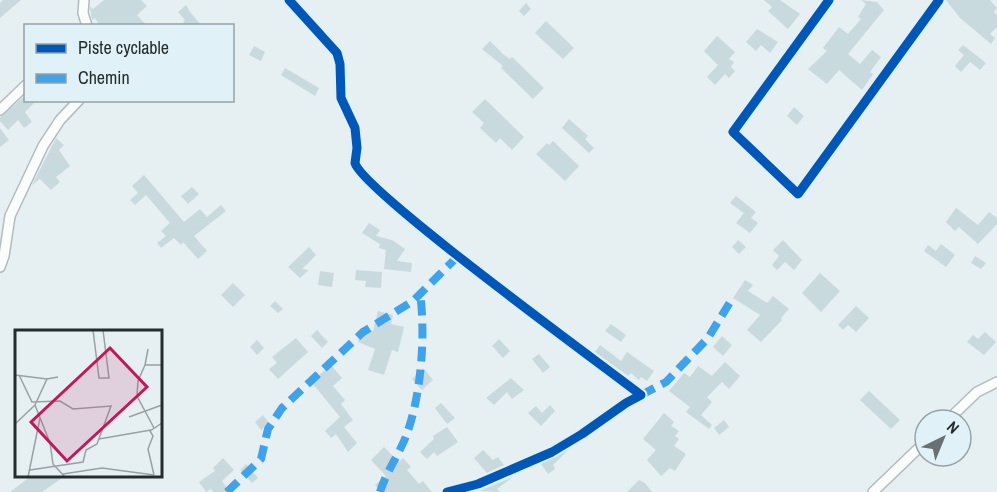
<svg xmlns="http://www.w3.org/2000/svg" width="997" height="492" font-family="'Archivo Narrow',sans-serif">
  <style>
    .building { fill: #c9dadf }
    .lines { fill: none; stroke-linecap: round; stroke-linejoin: round }
    .street-casing { stroke: #b4bbbe; stroke-width: 12 }
    .street { stroke: #fbfdfd; stroke-width: 9 }
    .quiet { stroke: #3ea3eb; stroke-width: 8; stroke-dasharray: 15 8; stroke-linecap: butt }
    .cycleway-casing { stroke: #e0f2f8; stroke-width: 13 }
    .cycleway { stroke: #0057b8; stroke-width: 9 }
    .inset-road { fill: none; stroke: #99a1a4; stroke-width: 1.5 }
    .view { fill: #c2185b; fill-opacity: 0.15; stroke: #c2185b; stroke-width: 3 }
    .inset-edge { fill: none; stroke: #252c2e; stroke-width: 3 }
  </style>
  <rect width="100%" height="100%" fill="#e6eff2"/>
  <g class="building">
    <path d="M 3,0 L 21,0 L 0,18 L 0,3 Z"/>
    <path d="M 104,0 L 141,0 L 147,6 L 137,15 L 147,26 L 100,26 L 95,18 L 92,20 L 90,6 L 93,9 Z"/>
    <path d="M 764,0 L 780,0 L 800,14 L 788,29 L 768,11 L 772,7 Z"/>
    <path d="M 861,0 L 877,2 L 884,10 L 848,54 L 860,64 L 872,50 L 881,57 L 870,72 L 873,74 L 862,90 L 839,70 L 827,84 L 808,69 L 827,51 L 823,48 L 839,27 L 848,34 L 861,19 L 858,17 L 866,4 Z"/>
    <path d="M 946,0 L 990,0 L 997,8 L 994,12 L 997,15 L 997,27 L 990,34 L 995,38 L 991,44 L 960,18 Z"/>
    <path d="M 526,3 L 531,9 L 524,16 L 519,11 Z"/>
    <path d="M 186,5 L 190,12 L 202,26 L 186,26 L 183,22 L 185,20 L 178,12 Z"/>
    <path d="M 546,21 L 574,48 L 563,59 L 535,33 Z"/>
    <path d="M 757,29 L 778,42 L 770,53 L 761,45 L 756,51 L 746,42 Z"/>
    <path d="M 717,36 L 735,52 L 729,59 L 734,62 L 731,67 L 735,71 L 729,78 L 725,74 L 715,85 L 707,77 L 718,65 L 704,51 Z"/>
    <path d="M 490,41 L 504,55 L 510,59 L 512,57 L 544,88 L 533,99 L 501,68 L 503,66 L 482,49 Z"/>
    <path d="M 963,45 L 986,63 L 980,70 L 970,62 L 961,72 L 955,66 L 964,55 L 958,50 Z"/>
    <path d="M 254,46 L 265,52 L 261,61 L 249,55 Z"/>
    <path d="M 285,68 L 319,88 L 315,96 L 281,75 Z"/>
    <path d="M 26,95 L 26,100 L 37,100 L 25,112 L 32,122 L 24,128 L 18,120 L 8,130 L 0,121 L 0,117 Z"/>
    <path d="M 485,99 L 524,137 L 512,150 L 500,138 L 496,143 L 480,128 L 484,123 L 472,112 Z"/>
    <path d="M 794,107 L 804,116 L 797,125 L 787,116 Z"/>
    <path d="M 569,119 L 588,136 L 585,139 L 594,148 L 589,153 L 562,128 Z"/>
    <path d="M 0,128 L 9,140 L 0,147 Z"/>
    <path d="M 56,138 L 64,145 L 59,150 L 70,166 L 56,177 L 60,182 L 51,190 L 40,179 L 32,185 Z"/>
    <path d="M 553,141 L 579,166 L 565,181 L 536,154 L 547,143 L 549,145 Z"/>
    <path d="M 144,175 L 184,222 L 200,209 L 207,217 L 221,205 L 226,211 L 194,236 L 207,251 L 198,259 L 183,242 L 181,245 L 174,238 L 161,248 L 157,243 L 166,236 L 161,231 L 170,223 L 146,195 L 135,205 L 130,200 L 138,193 L 132,186 Z"/>
    <path d="M 192,187 L 199,194 L 188,204 L 181,196 Z"/>
    <path d="M 736,196 L 756,212 L 751,218 L 758,223 L 750,233 L 736,223 L 744,213 L 730,203 Z"/>
    <path d="M 956,208 L 978,225 L 989,212 L 997,218 L 997,224 L 978,244 L 959,227 L 955,231 L 946,222 Z"/>
    <path d="M 369,223 L 380,230 L 376,236 L 392,240 L 405,249 L 397,261 L 412,263 L 411,272 L 384,269 L 386,250 L 379,248 L 380,244 L 362,233 Z"/>
    <path d="M 738,240 L 746,247 L 739,254 L 732,247 Z"/>
    <path d="M 783,240 L 802,260 L 794,270 L 785,262 L 777,270 L 772,265 L 779,256 L 773,250 Z"/>
    <path d="M 941,244 L 955,255 L 946,267 L 924,251 L 928,245 L 936,251 Z"/>
    <path d="M 309,247 L 316,255 L 302,269 L 309,270 L 300,278 L 288,267 Z"/>
    <path d="M 975,256 L 986,263 L 981,269 L 971,263 Z"/>
    <path d="M 356,270 L 382,272 L 381,288 L 365,287 L 366,281 L 355,280 Z"/>
    <path d="M 320,271 L 334,273 L 332,287 L 318,285 Z"/>
    <path d="M 820,273 L 840,291 L 821,312 L 802,293 Z"/>
    <path d="M 745,280 L 753,285 L 748,291 L 767,303 L 773,296 L 789,309 L 781,318 L 782,320 L 761,342 L 747,330 L 760,315 L 733,298 Z"/>
    <path d="M 233,283 L 245,295 L 233,307 L 221,295 Z"/>
    <path d="M 275,301 L 283,309 L 278,313 L 270,306 Z"/>
    <path d="M 856,306 L 869,318 L 856,332 L 848,325 L 843,330 L 838,325 Z"/>
    <path d="M 378,311 L 393,315 L 391,324 L 404,327 L 398,352 L 392,350 L 384,375 L 368,370 L 375,349 L 358,342 L 361,328 L 373,331 Z"/>
    <path d="M 611,324 L 626,335 L 621,342 L 605,331 Z"/>
    <path d="M 317,330 L 328,342 L 322,348 L 311,336 Z"/>
    <path d="M 985,332 L 996,342 L 984,355 L 967,342 L 973,335 L 978,339 Z"/>
    <path d="M 722,336 L 732,345 L 723,356 L 713,347 Z"/>
    <path d="M 296,338 L 308,352 L 278,379 L 269,369 L 277,363 L 272,357 Z"/>
    <path d="M 499,339 L 510,351 L 503,358 L 492,346 Z"/>
    <path d="M 257,340 L 264,348 L 257,355 L 250,347 Z"/>
    <path d="M 600,345 L 621,361 L 627,352 L 654,371 L 647,381 L 641,377 L 639,380 L 631,373 L 628,376 L 595,352 Z"/>
    <path d="M 539,354 L 550,367 L 543,373 L 532,359 Z"/>
    <path d="M 725,362 L 740,376 L 729,389 L 722,382 L 707,397 L 712,402 L 701,415 L 712,425 L 709,429 L 686,412 L 690,407 L 669,391 L 684,373 L 690,377 L 698,366 L 712,376 Z"/>
    <path d="M 331,365 L 342,378 L 333,386 L 345,400 L 341,404 L 353,420 L 344,427 L 357,443 L 348,452 L 336,434 L 331,438 L 325,431 L 340,417 L 309,379 L 317,373 L 319,375 Z"/>
    <path d="M 423,368 L 433,380 L 422,390 L 412,379 Z"/>
    <path d="M 511,378 L 524,390 L 512,399 L 507,392 L 494,405 L 486,398 Z"/>
    <path d="M 869,391 L 900,420 L 891,429 L 860,400 Z"/>
    <path d="M 441,403 L 455,418 L 447,424 L 435,408 Z"/>
    <path d="M 550,405 L 555,411 L 541,426 L 528,413 L 536,406 L 542,413 Z"/>
    <path d="M 664,413 L 674,422 L 671,426 L 679,431 L 675,436 L 679,439 L 674,446 L 686,454 L 675,471 L 670,468 L 661,476 L 647,460 L 656,450 L 643,439 Z"/>
    <path d="M 263,415 L 269,423 L 261,430 L 255,422 Z"/>
    <path d="M 724,420 L 729,427 L 719,435 L 714,428 Z"/>
    <path d="M 447,427 L 458,442 L 437,456 L 434,452 L 427,459 L 420,452 L 434,439 L 433,436 Z"/>
    <path d="M 384,447 L 399,462 L 403,458 L 411,467 L 407,470 L 419,484 L 423,481 L 432,492 L 381,492 L 375,485 L 386,476 L 371,460 Z"/>
    <path d="M 483,450 L 493,460 L 498,457 L 504,465 L 487,473 L 474,458 Z"/>
    <path d="M 568,450 L 553,465 L 555,469 L 548,474 L 541,464 Z"/>
    <path d="M 223,458 L 234,470 L 222,481 L 230,492 L 213,492 L 211,489 L 206,492 L 199,482 L 215,471 L 213,468 Z"/>
    <path d="M 246,464 L 258,478 L 252,483 L 240,470 Z"/>
    <path d="M 31,476 L 65,476 L 42,492 L 10,492 Z"/>
    <path d="M 513,477 L 497,489 L 500,492 L 479,491 Z"/>
    <path d="M 639,480 L 645,483 L 652,492 L 627,492 Z"/>
  </g>
  <g class="lines">
    <defs>
      <g id="street">
        <path d="M 84,0 L 83,13 L 87,26"/>
        <path d="M 289,0 L 337,53 L 340,64 L 341,98 L 355,128 L 357,148 L 355,163 C 363,191 601,364 641,395 L 626,403 L 582,434 L 552,452 L 478,484 L 447,492"/>
        <path d="M 829,0 L 733,132 L 798,194 L 939,0"/>
        <path d="M 0,110 L 26,85"/>
        <path d="M 0,267 L 4,256 L 10,216 L 43,146 L 60,120 L 79,100"/>
        <path d="M 948,420 L 977,392 L 997,382"/>
        <path d="M 873,492 L 925,442"/>
      </g>
    </defs>
    <use href="#street" class="street-casing"/>
    <use href="#street" class="street"/>
    <g class="quiet">
      <path d="M 641,395 L 666,382 L 708,338 L 732,299"/>
      <path d="M 227,492 L 261,459 L 268,429 L 282,408 L 363,332 L 413,301 L 459,255"/>
      <path d="M 380,492 C 386,473 396,459 404,441 C 421,401 426,336 420,293"/>
    </g>
    <defs>
      <g id="cycleway">
        <path d="M 289,0 L 337,53 L 340,64 L 341,98 L 355,128 L 357,148 L 355,163 C 363,191 601,364 641,395 L 626,403 L 582,434 L 552,452 L 478,484 L 447,492"/>
        <path d="M 829,0 L 733,132 L 798,194 L 939,0"/>
      </g>
    </defs>
    <use href="#cycleway" class="cycleway-casing"/>
    <use href="#cycleway" class="cycleway"/>
  </g>
  <g transform="translate(15 330)">
    <rect width="147" height="147" fill="#e6eff2"/>
    <path class="inset-road" d="M 78,0 L 84,48 L 94,48 L 88,0M 133,19 L 130,35 L 147,35M 130,35 L 123,51 L 122,66 L 139,98M 0,45 L 32,49M 4,45 L 17,72 L 45,71 L 58,79 L 96,76 L 82,114 L 71,120 L 68,132 L 15,140M 43,47 L 32,49 L 20,75 L 35,113 L 38,134 L 50,147M 114,87 L 147,75M 0,94 L 20,75M 84,109 L 136,100M 48,144 L 87,138 L 139,145M 139,145 L 133,119 L 138,106 L 135,101 L 147,93M 13,147 L 25,88"/>
    <path class="view" d="M 95,18 L 132,57 L 52,131 L 16,92 Z"/>
    <rect width="147" height="147" class="inset-edge"/>
  </g>
  <rect x="24" y="24" width="210" height="78" fill="#e0f2f8" stroke="#95a3a7" stroke-width="1.5"/>
  <rect x="36" y="44" width="30" height="9" fill="#0057b8" stroke="#95a3a7" stroke-width="1.5"/>
  <text x="78" y="54" font-size="18" fill="#252c2e">Piste cyclable</text>
  <rect x="36" y="74" width="30" height="9" fill="#3ea3eb" stroke="#95a3a7" stroke-width="1.5"/>
  <text x="78" y="84" font-size="18" fill="#252c2e">Chemin</text>
  <g transform="translate(943 438) rotate(43)"><circle r="28" fill="#e0f2f8" stroke="#95a3a7" stroke-width="1.5"/>
  <path d="M0-4.5L10 22L0 15L-10 22Z" fill="#697073"/>
  <text y="-9" font-size="16" font-weight="bold" text-anchor="middle" fill="#252c2e">N</text>
  </g>
</svg>
